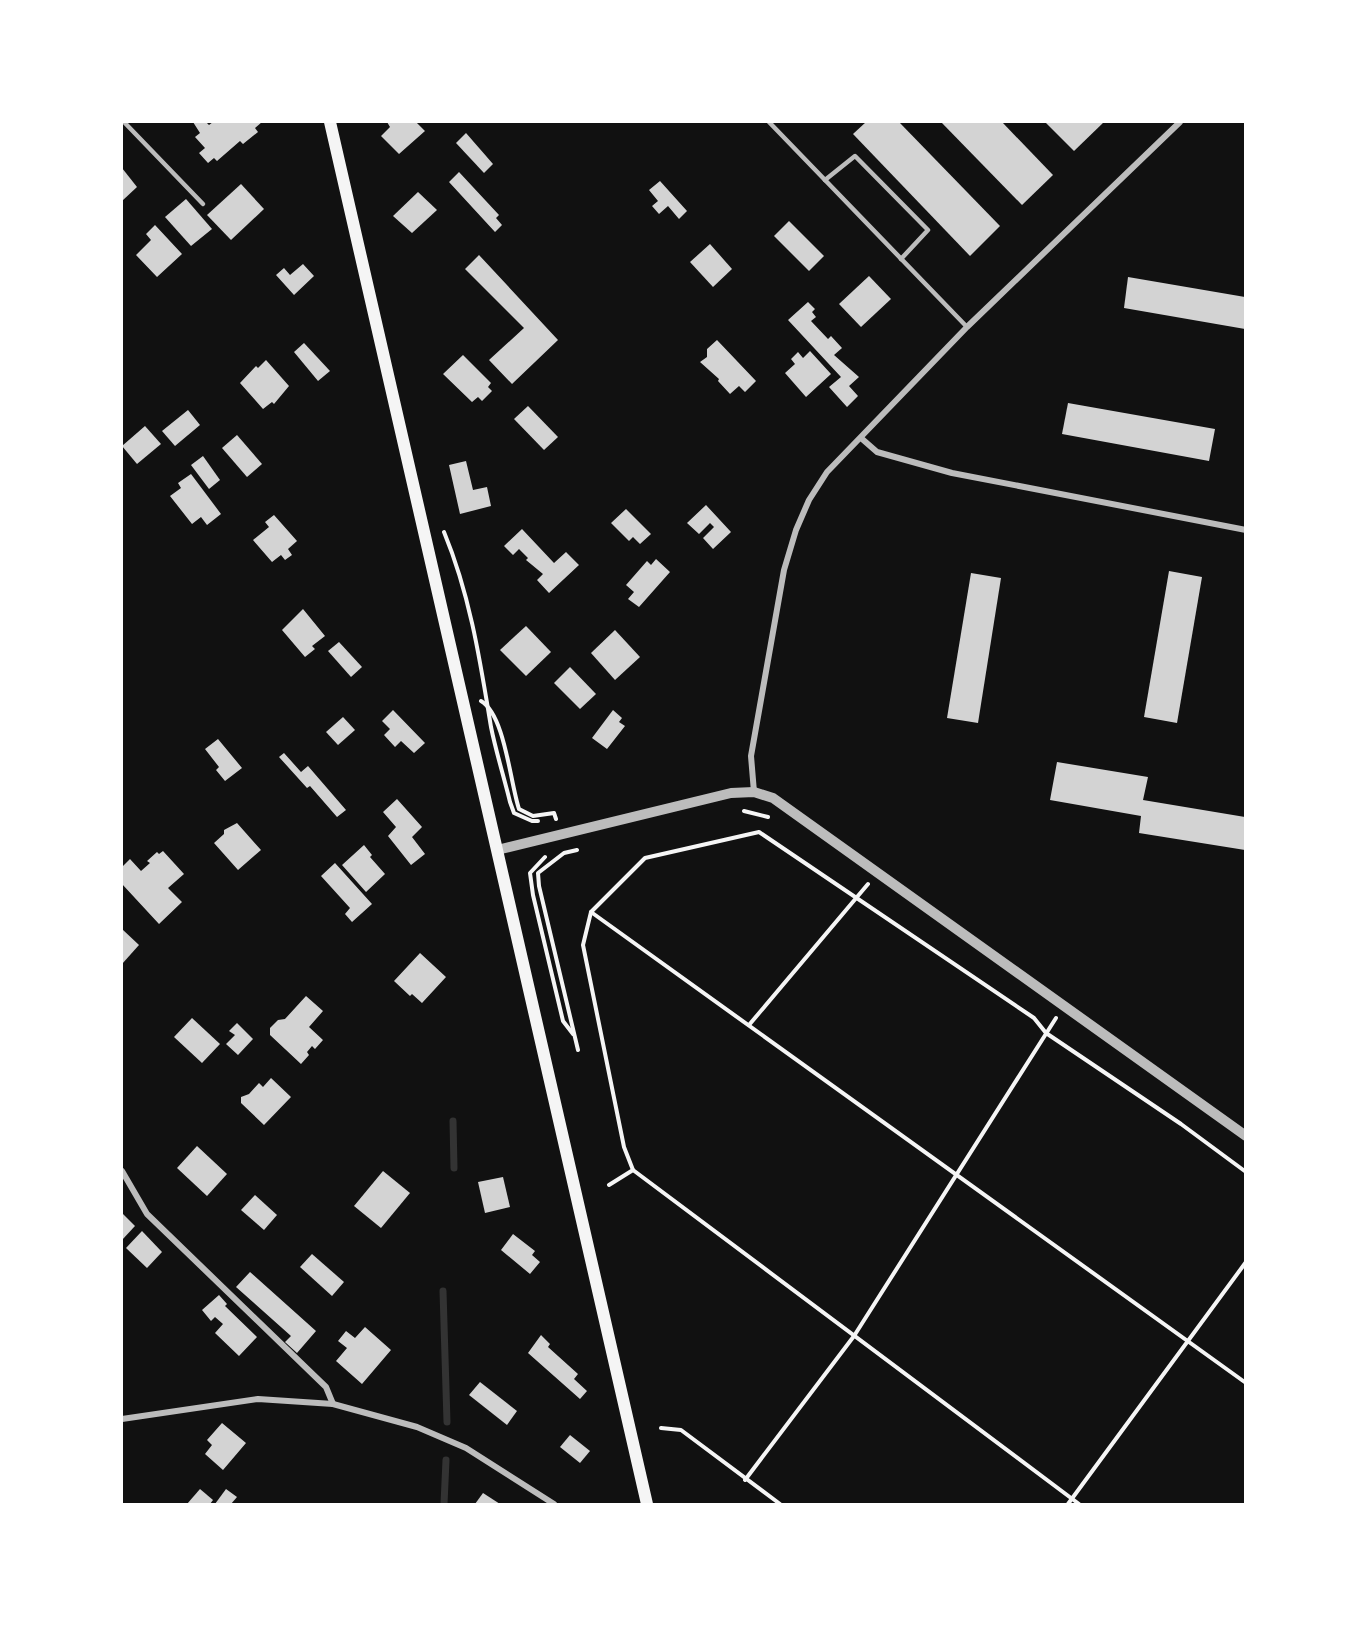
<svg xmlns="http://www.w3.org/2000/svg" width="1367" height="1626" font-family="'Source Sans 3',sans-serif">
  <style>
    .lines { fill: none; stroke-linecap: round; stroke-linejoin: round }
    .stream { stroke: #333; stroke-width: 7 }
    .building { fill: #d3d3d3 }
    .path { stroke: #f5f5f5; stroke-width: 4 }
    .service { stroke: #bcbcbc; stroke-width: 4.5 }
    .minor { stroke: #bcbcbc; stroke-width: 6 }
    .tertiary { stroke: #bcbcbc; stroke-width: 10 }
    .secondary { stroke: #f5f5f5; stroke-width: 12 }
  </style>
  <rect width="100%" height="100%" fill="#111"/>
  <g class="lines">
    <g class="stream">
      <path d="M 453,1121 L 454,1168"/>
      <path d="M 443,1291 L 447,1422"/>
      <path d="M 444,1504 L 446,1460"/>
    </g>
  </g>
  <g class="building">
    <path d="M 193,122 L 206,122 L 209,125 L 213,122 L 262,122 L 255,128 L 258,132 L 243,144 L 240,141 L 217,161 L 214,158 L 208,163 L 199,153 L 205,148 L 195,137 L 200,133 Z"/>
    <path d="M 387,122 L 416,122 L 425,131 L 399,154 L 381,136 L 390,127 Z"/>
    <path d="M 866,122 L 899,122 L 1000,226 L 970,256 L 853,134 Z"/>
    <path d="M 941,122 L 1002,122 L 1053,175 L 1022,205 Z"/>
    <path d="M 1045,122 L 1104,122 L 1074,151 Z"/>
    <path d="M 466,133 L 493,164 L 484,173 L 456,143 Z"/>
    <path d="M 122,168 L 137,187 L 122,201 Z"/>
    <path d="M 459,172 L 499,215 L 496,218 L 502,225 L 495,232 L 449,182 Z"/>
    <path d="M 660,181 L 687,211 L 679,219 L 668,206 L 659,214 L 652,206 L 658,201 L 649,190 Z"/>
    <path d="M 241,184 L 264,209 L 231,240 L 207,215 Z"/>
    <path d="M 418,192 L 437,210 L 412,233 L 393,216 Z"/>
    <path d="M 186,199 L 212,229 L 191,246 L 165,217 Z"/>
    <path d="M 789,221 L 824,256 L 809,271 L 774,236 Z"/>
    <path d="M 155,225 L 182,254 L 157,277 L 136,255 L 151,240 L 146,234 Z"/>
    <path d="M 710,244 L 732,269 L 713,287 L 690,262 Z"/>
    <path d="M 479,255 L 558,340 L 512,384 L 489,360 L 524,328 L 465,269 Z"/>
    <path d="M 303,264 L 314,276 L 294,295 L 276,275 L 284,268 L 290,275 Z"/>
    <path d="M 869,276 L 891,299 L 861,327 L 839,304 Z"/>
    <path d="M 1128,277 L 1245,297 L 1245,329 L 1124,308 Z"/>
    <path d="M 808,302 L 815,309 L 812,312 L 816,317 L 811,321 L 828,339 L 831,336 L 842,348 L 834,355 L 859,377 L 849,386 L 858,396 L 847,407 L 829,387 L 841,377 L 788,320 Z"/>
    <path d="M 717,340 L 756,381 L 745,392 L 739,386 L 730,394 L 718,381 L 719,379 L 700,362 L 707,357 L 707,349 Z"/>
    <path d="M 304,343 L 330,371 L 318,381 L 294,352 Z"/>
    <path d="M 810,351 L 831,374 L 806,397 L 785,373 L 795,364 L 791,359 L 798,352 L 803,358 Z"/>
    <path d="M 463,355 L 491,383 L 488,387 L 492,391 L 482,401 L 478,397 L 472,402 L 443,374 Z"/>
    <path d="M 266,360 L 289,386 L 274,404 L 272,402 L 263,409 L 240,383 L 256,366 L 258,368 Z"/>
    <path d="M 1068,403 L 1215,429 L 1209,461 L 1062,434 Z"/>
    <path d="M 528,406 L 558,437 L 544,450 L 514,419 Z"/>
    <path d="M 188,410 L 200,425 L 175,446 L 162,431 Z"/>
    <path d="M 145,426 L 161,444 L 137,464 L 122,446 Z"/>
    <path d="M 237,435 L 262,464 L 247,477 L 222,448 Z"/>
    <path d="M 203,456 L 220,480 L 209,489 L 191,465 Z"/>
    <path d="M 466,461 L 473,490 L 487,487 L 491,506 L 460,514 L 449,465 Z"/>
    <path d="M 191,474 L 221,514 L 207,525 L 201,517 L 192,524 L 170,496 L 181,488 L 178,483 Z"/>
    <path d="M 706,505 L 731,532 L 713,549 L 703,538 L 714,527 L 710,523 L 699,534 L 687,523 Z"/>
    <path d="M 626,509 L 651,534 L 640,544 L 633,537 L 629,541 L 611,523 Z"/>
    <path d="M 274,515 L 297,541 L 288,549 L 292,555 L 285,560 L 281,555 L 272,562 L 253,540 L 269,527 L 265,522 Z"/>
    <path d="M 522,529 L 554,563 L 566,552 L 579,565 L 549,593 L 537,580 L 543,574 L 526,560 L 528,558 L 519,549 L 513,555 L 504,546 Z"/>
    <path d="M 656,559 L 670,572 L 639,607 L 628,599 L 634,592 L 626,585 L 647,561 L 651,565 Z"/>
    <path d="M 1169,571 L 1202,577 L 1177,723 L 1144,717 Z"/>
    <path d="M 971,573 L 1001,578 L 978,723 L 947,718 Z"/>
    <path d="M 303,609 L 325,636 L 312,646 L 315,649 L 305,657 L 282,630 Z"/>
    <path d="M 526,626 L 551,652 L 526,676 L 500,650 Z"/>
    <path d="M 615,630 L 640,657 L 615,680 L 591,653 Z"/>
    <path d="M 339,642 L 362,667 L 351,677 L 328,651 Z"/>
    <path d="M 570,667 L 596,694 L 580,709 L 554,683 Z"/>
    <path d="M 393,710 L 425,743 L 414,753 L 401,741 L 395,747 L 384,735 L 390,729 L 382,721 Z"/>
    <path d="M 613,710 L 622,718 L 619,722 L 625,726 L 607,749 L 592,738 Z"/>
    <path d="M 343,717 L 355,730 L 338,745 L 326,732 Z"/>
    <path d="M 218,739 L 242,768 L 225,781 L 216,770 L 219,767 L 205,749 Z"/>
    <path d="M 284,753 L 301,772 L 308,766 L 346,810 L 337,817 L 310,786 L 307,788 L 279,757 Z"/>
    <path d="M 1057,762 L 1148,777 L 1143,800 L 1245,817 L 1245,850 L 1139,833 L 1141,816 L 1050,800 Z"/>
    <path d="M 397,799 L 422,827 L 412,837 L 425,854 L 411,865 L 388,836 L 396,827 L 383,812 Z"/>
    <path d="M 237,823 L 261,850 L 238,870 L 214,843 L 224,834 L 224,830 Z"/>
    <path d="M 364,845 L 372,855 L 370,857 L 385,874 L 366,892 L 342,865 Z"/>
    <path d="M 163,851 L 184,874 L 168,888 L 182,902 L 159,924 L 122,884 L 122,867 L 130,859 L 141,871 L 150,863 L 147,861 L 157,852 L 159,854 Z"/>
    <path d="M 335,863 L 372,904 L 352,922 L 345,914 L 350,908 L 321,876 Z"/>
    <path d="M 122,929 L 139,945 L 122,964 Z"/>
    <path d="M 420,953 L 446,977 L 422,1003 L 412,994 L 410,996 L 394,981 Z"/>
    <path d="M 306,996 L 323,1011 L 309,1027 L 323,1040 L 315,1049 L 312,1046 L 307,1052 L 309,1055 L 301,1064 L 270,1035 L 270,1028 L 278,1020 L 285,1019 Z"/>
    <path d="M 192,1018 L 220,1044 L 202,1063 L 174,1037 Z"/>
    <path d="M 237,1023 L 253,1039 L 238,1055 L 226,1044 L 235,1035 L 229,1031 Z"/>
    <path d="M 271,1078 L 291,1097 L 264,1125 L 241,1103 L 241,1097 L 249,1094 L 259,1083 L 263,1087 Z"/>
    <path d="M 197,1146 L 227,1174 L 207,1196 L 177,1168 Z"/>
    <path d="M 383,1171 L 410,1193 L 381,1228 L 354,1206 Z"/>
    <path d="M 503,1177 L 510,1207 L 485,1213 L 478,1182 Z"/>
    <path d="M 255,1195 L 277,1215 L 264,1230 L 241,1210 Z"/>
    <path d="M 122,1213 L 135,1226 L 122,1240 Z"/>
    <path d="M 142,1231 L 162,1252 L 147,1268 L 126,1248 Z"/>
    <path d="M 513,1234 L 535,1251 L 532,1255 L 540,1262 L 530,1274 L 501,1250 Z"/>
    <path d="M 312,1254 L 344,1282 L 332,1296 L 300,1267 Z"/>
    <path d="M 250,1272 L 316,1331 L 297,1353 L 285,1342 L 291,1336 L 236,1287 Z"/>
    <path d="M 219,1295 L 227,1304 L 225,1306 L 257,1337 L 239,1356 L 215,1333 L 223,1324 L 215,1317 L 211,1321 L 202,1310 Z"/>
    <path d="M 365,1327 L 391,1350 L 362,1384 L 336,1361 L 347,1348 L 338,1341 L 346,1331 L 355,1338 Z"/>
    <path d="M 541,1335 L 550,1344 L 548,1347 L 578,1374 L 574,1379 L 587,1391 L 580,1399 L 528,1353 Z"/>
    <path d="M 480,1382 L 517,1411 L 507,1425 L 469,1395 Z"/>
    <path d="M 222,1423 L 246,1443 L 223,1470 L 205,1454 L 212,1445 L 207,1440 Z"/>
    <path d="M 570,1435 L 590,1451 L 580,1463 L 560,1447 Z"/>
    <path d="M 200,1489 L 213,1500 L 210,1504 L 187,1504 Z"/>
    <path d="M 226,1489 L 237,1497 L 231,1504 L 215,1504 Z"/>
    <path d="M 483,1493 L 500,1504 L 475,1504 Z"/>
  </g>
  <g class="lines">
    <g class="path">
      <path d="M 444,532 C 470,595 480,660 491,727 C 496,752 504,777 510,802 L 514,813 L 532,821 L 538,821"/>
      <path d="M 481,701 C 505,715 510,782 519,809 L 533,816 L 554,813 L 556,819"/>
      <path d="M 744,811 L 768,817"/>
      <path d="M 577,850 L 564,853 L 538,873 L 539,886 L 578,1050"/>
      <path d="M 545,857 L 530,873 L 533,895 L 563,1021 L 573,1034"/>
      <path d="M 591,912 L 1246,1383"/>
      <path d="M 749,1025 L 868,884"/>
      <path d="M 633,1170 L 1079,1504"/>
      <path d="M 609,1185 L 633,1170 L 624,1147 L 583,945 L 591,912 L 645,858 L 759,832 L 1034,1018 L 1046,1033 L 1181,1124 L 1246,1172"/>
      <path d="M 661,1428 L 681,1430 L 780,1504"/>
      <path d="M 745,1480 L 854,1336 L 1056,1018"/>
      <path d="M 1068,1504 L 1246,1262"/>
    </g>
    <g class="service">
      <path d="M 124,122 L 203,204"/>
      <path d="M 769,122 L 967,327"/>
      <path d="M 825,180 L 855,156 L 928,230 L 901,259"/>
    </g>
    <g class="minor">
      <path d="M 861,438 L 877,452 L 952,473 L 1246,530"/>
      <path d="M 754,792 L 751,756 L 784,570 L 796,530 L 809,500 L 827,472 L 967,327 L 1180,122"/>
      <path d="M 122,1171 L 147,1214 L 326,1387 L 333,1404"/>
      <path d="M 122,1419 L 258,1399 L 333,1404 L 417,1427 L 466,1448 L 554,1504"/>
    </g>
    <path class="tertiary" d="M 497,850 L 731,793 L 754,792 L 773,798 L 1246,1136"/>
    <path class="secondary" d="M 330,122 L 647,1504"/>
  </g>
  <rect width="1367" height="1626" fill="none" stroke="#ffffff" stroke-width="246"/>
</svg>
